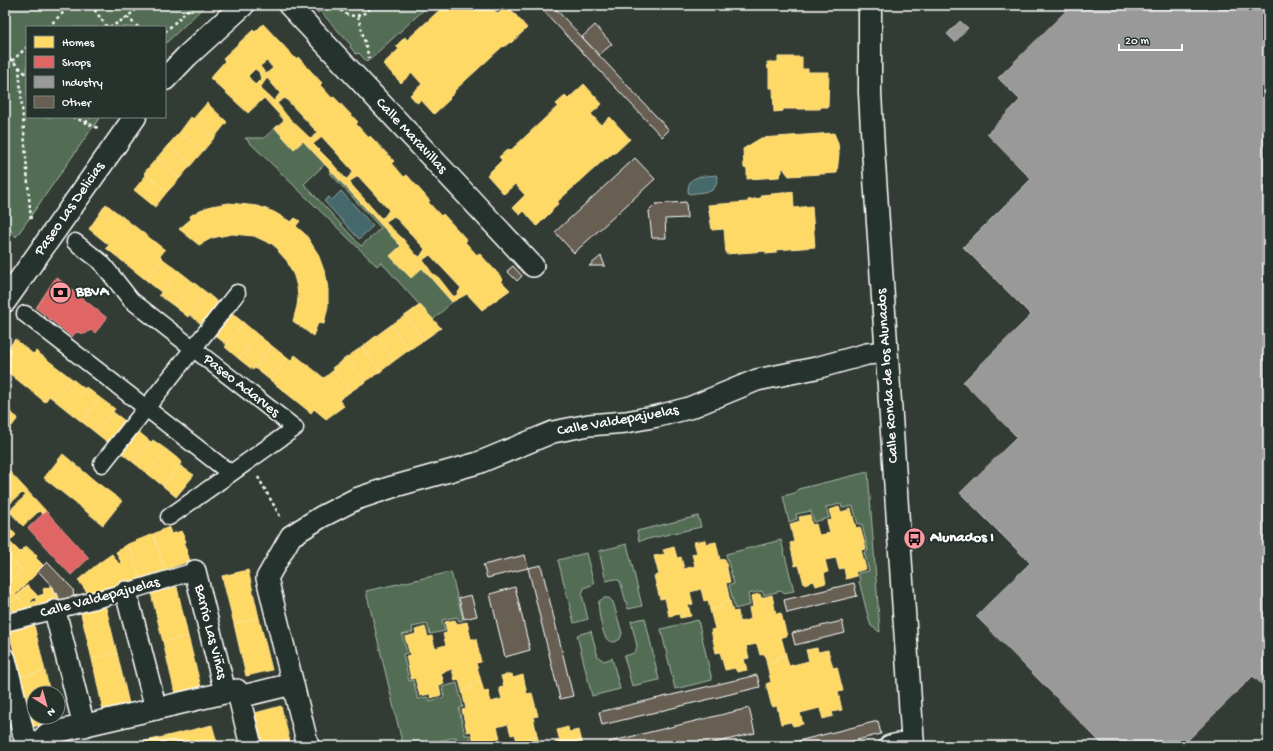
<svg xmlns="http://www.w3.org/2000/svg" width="1273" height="751" font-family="'Gochi Hand',sans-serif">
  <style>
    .green { fill: #526d54; stroke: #a8b6aa }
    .water { fill: #45686a; stroke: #8fa4a6 }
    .homes { fill: #ffd966; stroke: #ffe494; fill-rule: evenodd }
    .shops { fill: #e06666; stroke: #e99494 }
    .industry { fill: #999; stroke: #b8b8b8 }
    .building { fill: #685e52; stroke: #fff }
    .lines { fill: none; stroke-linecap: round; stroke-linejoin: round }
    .pedestrian-casing { stroke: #fff; stroke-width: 19 }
    .minor-casing { stroke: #fff; stroke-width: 24 }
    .tertiary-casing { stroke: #fff; stroke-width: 25 }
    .primary-casing { stroke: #fff; stroke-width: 25 }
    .path { stroke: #fff; stroke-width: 2.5; stroke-dasharray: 3 3; stroke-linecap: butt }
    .pedestrian { stroke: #26332d; stroke-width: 16 }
    .minor { stroke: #26332d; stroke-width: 21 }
    .tertiary { stroke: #26332d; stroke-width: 22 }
    .primary { stroke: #26332d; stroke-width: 22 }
    .labels { text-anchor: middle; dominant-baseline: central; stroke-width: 4; stroke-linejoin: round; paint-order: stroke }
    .street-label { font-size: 15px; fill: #fff; stroke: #26332d }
    .poi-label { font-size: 15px; font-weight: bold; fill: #fff; stroke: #26332d; text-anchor: start }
  </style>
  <rect width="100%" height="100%" fill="#333c34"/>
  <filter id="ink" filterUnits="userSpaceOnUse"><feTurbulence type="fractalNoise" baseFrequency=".025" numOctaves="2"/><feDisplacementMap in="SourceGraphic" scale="8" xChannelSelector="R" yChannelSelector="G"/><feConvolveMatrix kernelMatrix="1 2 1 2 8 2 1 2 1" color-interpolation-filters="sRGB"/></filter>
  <g filter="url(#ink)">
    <g class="green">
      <path d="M 5,5 L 206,5 L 165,44 L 165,27 L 27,27 L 27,117 L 100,117 L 16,237 L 5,223 Z"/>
      <path d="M 313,5 L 429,5 L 367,62 L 359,53 L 356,54 L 350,47 L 351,45 L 320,11 L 318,13 L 312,6 Z"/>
      <path d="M 275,128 L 294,149 L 303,141 L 325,164 L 304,184 L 361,246 L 381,228 L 330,173 L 332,172 L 401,246 L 390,256 L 411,278 L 422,268 L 452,302 L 433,320 L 381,262 L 377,266 L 245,138 L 264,138 Z"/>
      <path d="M 868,472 L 880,632 L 871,626 L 869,620 L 859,581 L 860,581 L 858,573 L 869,571 L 864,552 L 868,551 L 862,524 L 858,524 L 853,506 L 842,508 L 841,504 L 826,507 L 829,518 L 814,522 L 811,511 L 796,514 L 797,519 L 789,522 L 783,496 L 795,493 L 798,489 Z"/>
      <path d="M 698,516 L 701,527 L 639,541 L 637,531 Z"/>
      <path d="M 781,540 L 794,591 L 783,593 L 781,591 L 764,595 L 762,591 L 748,594 L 750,605 L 735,609 L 729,585 L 734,584 L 726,554 Z"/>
      <path d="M 627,544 L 642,606 L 628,609 L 620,581 L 615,579 L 606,581 L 599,551 Z"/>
      <path d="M 586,553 L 594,584 L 584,588 L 582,595 L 588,619 L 574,623 L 558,560 Z"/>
      <path d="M 451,572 L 463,620 L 459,621 L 457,617 L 442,620 L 445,631 L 430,634 L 427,624 L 412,627 L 413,632 L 402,635 L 407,653 L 403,654 L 409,681 L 413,680 L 418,699 L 428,697 L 430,701 L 444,697 L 442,687 L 457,683 L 463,707 L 459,709 L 465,735 L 470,735 L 472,746 L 459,746 L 456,737 L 418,746 L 403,746 L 366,591 Z"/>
      <path d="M 604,598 L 609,598 L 613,602 L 622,633 L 620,639 L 615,642 C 611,642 608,641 606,638 C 602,632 597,607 599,601 Z"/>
      <path d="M 645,618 L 659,680 L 632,686 L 624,656 C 631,654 636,654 637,646 L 631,621 Z"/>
      <path d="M 698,620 L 712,680 L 675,689 L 661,629 Z"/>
      <path d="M 591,631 L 598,657 L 604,661 L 612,658 L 620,689 L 592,696 L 577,635 Z"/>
    </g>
    <g class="water">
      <path d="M 716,175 L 718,178 L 715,187 L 711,191 L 689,194 L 688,191 C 688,174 703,177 716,175 Z"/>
      <path d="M 341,191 L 373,226 L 359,239 L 324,201 L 329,197 L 332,200 Z"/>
    </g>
    <g class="homes">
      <path d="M 445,5 L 490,5 L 498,14 L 507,5 L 527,28 L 511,43 L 510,42 L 504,47 L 503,46 L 454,91 L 455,92 L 449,98 L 450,99 L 434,114 L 421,100 L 417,103 L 410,95 L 422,84 L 412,73 L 401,83 L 383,64 L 399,49 L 396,46 L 405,37 L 407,40 Z"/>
      <path d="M 263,24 L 296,59 L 298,57 L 322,83 L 320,85 L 332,98 L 334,97 L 358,122 L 356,124 L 369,138 L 370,136 L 394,161 L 392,163 L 404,177 L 407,175 L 430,201 L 428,202 L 441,216 L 443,214 L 467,240 L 465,242 L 477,255 L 479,253 L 503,279 L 501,281 L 510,290 L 482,310 L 467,294 L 452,302 L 422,268 L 411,278 L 390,256 L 401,246 L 303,141 L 294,149 L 275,128 L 284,120 L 264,98 L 248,113 L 210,78 L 225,61 L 223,58 L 253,30 L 255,32 ZM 267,61 L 273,68 L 266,74 L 260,66 ZM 255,69 L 259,72 L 261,79 L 255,85 L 248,76 ZM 267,78 L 280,93 L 274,101 L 260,88 ZM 285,98 L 317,132 L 311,139 L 287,116 L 277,103 ZM 322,137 L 353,171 L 348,178 L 346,179 L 330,161 L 313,144 ZM 358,176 L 389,210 L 384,217 L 381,218 L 349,182 ZM 394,216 L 425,249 L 420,257 L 415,254 L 403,239 L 385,222 ZM 430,255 L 461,288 L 456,296 L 453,296 L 439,278 L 432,273 L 423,260 Z"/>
      <path d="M 778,57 L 802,57 L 802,69 L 808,69 L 808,72 L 829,72 L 828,107 L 821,107 L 820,109 L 783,109 L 783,111 L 774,112 L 773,88 L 769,88 L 769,69 L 768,69 L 767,62 L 778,62 Z"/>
      <path d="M 584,84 L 602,104 L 591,114 L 601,125 L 610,117 L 630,139 L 614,154 L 613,153 L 607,159 L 606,158 L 557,202 L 559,203 L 552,209 L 553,210 L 537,226 L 524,211 L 520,215 L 513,207 L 525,195 L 515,184 L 504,194 L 487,175 L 502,160 L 499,157 L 508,149 L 510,151 L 558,106 L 556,104 L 565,96 L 568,99 Z"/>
      <path d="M 207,103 L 227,122 L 214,138 L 193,119 Z"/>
      <path d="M 191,117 L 214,138 L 203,151 L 180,132 Z"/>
      <path d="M 180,132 L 203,151 L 191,165 L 168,145 Z"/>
      <path d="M 834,133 L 838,143 L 839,154 L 837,173 L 789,176 L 785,171 L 784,168 L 782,169 L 782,172 L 779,177 L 747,179 L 747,169 L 744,168 L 743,149 L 761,138 Z"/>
      <path d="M 168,145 L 191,165 L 180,178 L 156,159 Z"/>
      <path d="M 156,159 L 180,178 L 167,192 L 144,173 Z"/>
      <path d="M 147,174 L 167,192 L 155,207 L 134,190 Z"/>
      <path d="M 793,192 L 794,208 L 812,206 L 815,247 L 776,250 L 776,253 L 766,254 L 766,251 L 726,254 L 724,229 L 712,230 L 708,205 L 748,202 L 748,200 L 761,198 L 761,195 Z"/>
      <path d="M 229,203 L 258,206 L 274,212 L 291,222 L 295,218 L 300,221 L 296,226 L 306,235 L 318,254 L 326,276 L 328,290 L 328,306 L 324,324 L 318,323 L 313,336 L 293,321 L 297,306 L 298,298 L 297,287 L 294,276 L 287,261 L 278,251 L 279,250 L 271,243 L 271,244 L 254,236 L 232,234 L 212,238 L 199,245 L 179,229 L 191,219 L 190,216 L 200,210 L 211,206 Z"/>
      <path d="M 106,204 L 165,250 L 160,256 L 163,259 L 146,280 L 106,248 L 109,245 L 89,229 Z"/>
      <path d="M 163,259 L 179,271 L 161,292 L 146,280 Z"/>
      <path d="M 179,271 L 193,282 L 174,306 L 159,295 Z"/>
      <path d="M 193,282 L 207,293 L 188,317 L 174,306 Z"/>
      <path d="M 207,293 L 222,306 L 205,327 L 190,315 Z"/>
      <path d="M 420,305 L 441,328 L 424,340 L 406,315 Z"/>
      <path d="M 229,311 L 244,323 L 227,345 L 212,333 Z"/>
      <path d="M 406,315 L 424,340 L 409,350 L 391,325 Z"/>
      <path d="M 244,323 L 258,335 L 239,359 L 225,347 Z"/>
      <path d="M 391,325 L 409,350 L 394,361 L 376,336 Z"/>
      <path d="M 258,335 L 272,346 L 253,370 L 239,359 Z"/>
      <path d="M 376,336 L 394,361 L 380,372 L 362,347 Z"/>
      <path d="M 15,339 L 33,354 L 36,351 L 71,378 L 53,399 L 49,396 L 45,402 L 5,370 L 5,353 Z"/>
      <path d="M 272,346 L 287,358 L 270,380 L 255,368 Z"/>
      <path d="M 362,347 L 380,372 L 365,382 L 347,357 Z"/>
      <path d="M 295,355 L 324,378 L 334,370 L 350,392 L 339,400 L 344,406 L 326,419 L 314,409 L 311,413 L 270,380 L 287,358 L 291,361 Z"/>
      <path d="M 347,357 L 365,382 L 350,392 L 332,368 Z"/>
      <path d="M 71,378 L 85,389 L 68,411 L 53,399 Z"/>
      <path d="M 86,387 L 100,398 L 82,422 L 68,411 Z"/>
      <path d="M 100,398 L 115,409 L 96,433 L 82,422 Z"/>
      <path d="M 5,408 L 18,418 L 6,434 L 5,433 Z"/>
      <path d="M 113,412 L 129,424 L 111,445 L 96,433 Z"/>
      <path d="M 135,429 L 151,442 L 134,463 L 119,451 Z"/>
      <path d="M 153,440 L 167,450 L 148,474 L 134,463 Z"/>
      <path d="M 167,450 L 182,462 L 163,486 L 148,474 Z"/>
      <path d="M 63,454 L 95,481 L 122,501 L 103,525 L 44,478 Z"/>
      <path d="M 179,465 L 194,475 L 176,497 L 163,486 Z"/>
      <path d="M 9,471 L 46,511 L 43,515 L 39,511 L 23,526 L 9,511 L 25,496 L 22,493 L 6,507 L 5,506 L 5,474 Z"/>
      <path d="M 839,507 L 841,512 L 851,509 L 856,528 L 860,527 L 866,549 L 861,550 L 866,569 L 855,572 L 857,576 L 846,579 L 844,568 L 839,569 L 836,558 L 825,560 L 828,572 L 824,573 L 826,583 L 816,586 L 814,581 L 804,584 L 799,565 L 795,566 L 790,543 L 794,542 L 790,524 L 800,521 L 799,517 L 810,515 L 812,525 L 816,524 L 819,535 L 830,533 L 827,521 L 832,520 L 829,510 Z"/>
      <path d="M 5,523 L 16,535 L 5,546 Z"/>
      <path d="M 169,527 L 171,534 L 182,531 L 186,542 L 184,543 L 190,561 L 165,570 L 153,534 Z"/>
      <path d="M 153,534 L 165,570 L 140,578 L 128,544 Z"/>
      <path d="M 705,540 L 706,544 L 716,542 L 720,560 L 725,559 L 730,582 L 726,583 L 730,601 L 720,603 L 721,608 L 710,610 L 708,600 L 704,601 L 701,589 L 690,592 L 693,604 L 688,605 L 691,616 L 680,618 L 679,614 L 669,616 L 665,598 L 660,599 L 654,576 L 659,575 L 654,556 L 665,554 L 663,550 L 674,547 L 677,558 L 681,557 L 684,569 L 695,566 L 692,554 L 697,553 L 694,542 Z"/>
      <path d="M 10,542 L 20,552 L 26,546 L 37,556 L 36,558 L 44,566 L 15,595 L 6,586 L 22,570 L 5,553 L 5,546 Z"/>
      <path d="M 128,544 L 140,578 L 89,595 L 78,580 L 99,563 L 112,554 L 119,564 L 121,562 L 116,552 Z"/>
      <path d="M 5,553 L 22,570 L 6,586 L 5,585 Z"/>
      <path d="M 248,570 L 259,618 L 234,624 L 222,576 Z"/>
      <path d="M 27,585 L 37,595 L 29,603 L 36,601 L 35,597 L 44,594 L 43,589 L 52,586 L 54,594 L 57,593 L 61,604 L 33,613 L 16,596 Z"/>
      <path d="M 177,587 L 188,636 L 163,642 L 151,593 Z"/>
      <path d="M 9,589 L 18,598 L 5,607 L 5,592 Z"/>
      <path d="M 760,594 L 761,598 L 772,595 L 776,614 L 781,613 L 787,636 L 781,637 L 786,655 L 776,658 L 777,662 L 767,665 L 765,654 L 760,655 L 757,644 L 746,646 L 749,658 L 744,659 L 747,670 L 737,672 L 735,668 L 725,670 L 720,652 L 716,653 L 711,630 L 715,629 L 710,610 L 721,608 L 720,603 L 730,601 L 733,612 L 738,611 L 740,622 L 751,619 L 749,608 L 753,607 L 751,596 Z"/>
      <path d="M 18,598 L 33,613 L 16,616 L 7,605 Z"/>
      <path d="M 105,604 L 117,653 L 92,659 L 80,610 Z"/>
      <path d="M 259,618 L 272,670 L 246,676 L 234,624 Z"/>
      <path d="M 455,620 L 457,624 L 467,622 L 471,639 L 476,639 L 481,662 L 476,663 L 481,681 L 471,683 L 472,688 L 462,691 L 459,680 L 455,681 L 452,669 L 441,673 L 444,684 L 439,685 L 441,695 L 431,698 L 430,694 L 420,696 L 415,678 L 411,679 L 406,656 L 410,655 L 405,637 L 416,634 L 415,630 L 425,627 L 428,637 L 432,636 L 435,648 L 446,645 L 443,634 L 447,633 L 445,622 Z"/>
      <path d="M 33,621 L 45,671 L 20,677 L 8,627 Z"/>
      <path d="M 188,636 L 201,687 L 175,693 L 163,642 Z"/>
      <path d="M 817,648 L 818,652 L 828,650 L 833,668 L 837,667 L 843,691 L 838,692 L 842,710 L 832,712 L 833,716 L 823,719 L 820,708 L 800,713 L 803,724 L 793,726 L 791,722 L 781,724 L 777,706 L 772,707 L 766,684 L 771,682 L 767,665 L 777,662 L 776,658 L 786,655 L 789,666 L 809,661 L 806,650 Z"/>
      <path d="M 117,653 L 129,704 L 103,710 L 92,659 Z"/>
      <path d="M 45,671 L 50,693 L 34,693 L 34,717 L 56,717 L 57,721 L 32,727 L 20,677 Z"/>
      <path d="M 512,674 L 513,678 L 523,675 L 527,694 L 532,693 L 538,716 L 533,717 L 537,735 L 527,738 L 528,742 L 518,745 L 515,734 L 511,735 L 508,724 L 497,727 L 500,738 L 495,739 L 497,746 L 475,746 L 471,731 L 467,732 L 462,710 L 466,709 L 462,691 L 472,688 L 471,683 L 481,681 L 484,692 L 488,690 L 491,702 L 502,699 L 499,688 L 504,687 L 501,676 Z"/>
      <path d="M 281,706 L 291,746 L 263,746 L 255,713 Z"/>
      <path d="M 212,725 L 218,746 L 165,746 L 163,737 Z"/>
      <path d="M 568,727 L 569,732 L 579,730 L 583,746 L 557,746 L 555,742 L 560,741 L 557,730 Z"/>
      <path d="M 537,735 L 540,746 L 544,745 L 545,746 L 518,746 L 528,742 L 527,738 Z"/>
      <path d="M 163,737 L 165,746 L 125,746 Z"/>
    </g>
    <g class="shops">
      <path d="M 56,277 L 107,318 L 95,333 L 91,330 L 85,334 L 76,332 L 72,337 L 36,308 Z"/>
      <path d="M 46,511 L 89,558 L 71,575 L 28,528 Z"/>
    </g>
    <g class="industry">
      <path d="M 1072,5 L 1268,5 L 1268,690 L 1253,676 L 1182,746 L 1104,746 L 976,616 L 1030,563 L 960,493 L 1017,437 L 963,382 L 1031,315 L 963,247 L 1031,179 L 987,134 L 1020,100 L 998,78 Z"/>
      <path d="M 960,21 L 968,28 L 955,42 L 947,34 Z"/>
    </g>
    <g class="building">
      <path d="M 538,5 L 552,5 L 669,130 L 662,137 Z"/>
      <path d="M 595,25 L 612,44 L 599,55 L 582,37 Z"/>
      <path d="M 635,158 L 655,179 L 574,253 L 555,232 Z"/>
      <path d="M 686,202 L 687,218 L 665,219 L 666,238 L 652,238 L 649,211 L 656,204 Z"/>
      <path d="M 601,256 L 605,266 L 589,266 Z"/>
      <path d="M 513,266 L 522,276 L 517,281 L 507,271 Z"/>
      <path d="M 525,555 L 528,568 L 487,578 L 483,565 Z"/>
      <path d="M 47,562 L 73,589 L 74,599 L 61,604 L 57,593 L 54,594 L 52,586 L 38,571 Z"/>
      <path d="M 541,565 L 573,696 L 560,699 L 528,568 Z"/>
      <path d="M 854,583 L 857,596 L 787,613 L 784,600 Z"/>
      <path d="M 515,587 L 530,650 L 505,657 L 490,594 Z"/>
      <path d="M 471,595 L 477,616 L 464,619 L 459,598 Z"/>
      <path d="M 842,621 L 845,633 L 795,645 L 792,633 Z"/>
      <path d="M 757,675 L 760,687 L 602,725 L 599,712 Z"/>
      <path d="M 749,708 L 755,733 L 702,746 L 610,746 L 609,742 Z"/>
      <path d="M 878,721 L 881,734 L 833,746 L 778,746 Z"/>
    </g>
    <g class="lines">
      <defs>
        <g id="pedestrian">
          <path d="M 75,242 L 101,262 L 131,300 L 295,428 L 169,517"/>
          <path d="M 25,314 L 230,473"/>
          <path d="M 102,464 L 237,293"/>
          <path d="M 5,623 L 126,592 L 195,571"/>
        </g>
        <g id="minor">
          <path d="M 289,5 L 533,266"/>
          <path d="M 195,571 L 225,692"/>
          <path d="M 126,592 L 156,709"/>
          <path d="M 55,611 L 84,726"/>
          <path d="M 5,659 L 24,736 L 36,746"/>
          <path d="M 239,697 L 251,746"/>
          <path d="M 36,746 L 47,734 L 237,690 L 239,697 L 292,684"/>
          <path d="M 308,746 L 267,578 L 291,536 L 321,517 L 356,499 L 392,487 L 478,463 L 553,432 L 589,425 L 626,422 L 658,416 L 689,408 L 757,380 L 816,368 L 867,354 L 886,352"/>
          <path d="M 890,746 L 913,741"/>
        </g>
        <g id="tertiary">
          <path d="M 165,79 L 187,56 L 243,5"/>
          <path d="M 5,301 L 135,117"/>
        </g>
        <path id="primary" d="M 870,5 L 870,93 L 873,148 L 913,746"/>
      </defs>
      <use href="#pedestrian" class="pedestrian-casing"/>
      <use href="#minor" class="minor-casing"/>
      <use href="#tertiary" class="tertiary-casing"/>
      <use href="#primary" class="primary-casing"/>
      <g class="path">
        <path d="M 91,5 L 107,27"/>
        <path d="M 337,5 C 345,19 363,20 372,5"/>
        <path d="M 5,6 L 5,5"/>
        <path d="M 358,16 L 369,58"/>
        <path d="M 127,17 L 138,27"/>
        <path d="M 48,27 L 71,5"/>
        <path d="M 109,27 C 122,22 131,14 141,5"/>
        <path d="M 165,32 L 193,5"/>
        <path d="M 5,55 L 19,67 L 31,222"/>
        <path d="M 12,61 L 27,47"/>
        <path d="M 19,67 L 27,75"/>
        <path d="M 73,117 L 98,128"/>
        <path d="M 86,123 L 90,117"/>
        <path d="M 258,477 L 281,518"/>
      </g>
      <use href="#pedestrian" class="pedestrian"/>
      <use href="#minor" class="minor"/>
      <use href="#tertiary" class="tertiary"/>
      <use href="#primary" class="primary"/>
    </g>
  </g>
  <defs>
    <symbol id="bank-disc" viewBox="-11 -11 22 22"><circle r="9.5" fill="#ff9aa2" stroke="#26332d"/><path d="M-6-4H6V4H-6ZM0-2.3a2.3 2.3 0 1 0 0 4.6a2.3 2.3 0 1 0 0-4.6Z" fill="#111"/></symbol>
    <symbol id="bus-disc" viewBox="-11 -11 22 22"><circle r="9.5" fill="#ff9aa2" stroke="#26332d"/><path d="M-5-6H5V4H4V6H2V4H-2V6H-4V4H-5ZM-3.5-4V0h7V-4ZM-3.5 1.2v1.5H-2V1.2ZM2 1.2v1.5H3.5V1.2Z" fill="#111"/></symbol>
  </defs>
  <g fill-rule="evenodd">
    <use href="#bank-disc" x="48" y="280" width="25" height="25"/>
    <use href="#bus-disc" x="902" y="526" width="25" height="25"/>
  </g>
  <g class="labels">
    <g class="street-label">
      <text transform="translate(411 136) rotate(47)">Calle Maravillas</text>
      <text transform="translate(70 209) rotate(-55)">Paseo Las Delicias</text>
      <text transform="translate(888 376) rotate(-94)">Calle Ronda de los Alunados</text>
      <text transform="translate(241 386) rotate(38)">Paseo Adarves</text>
      <text transform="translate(618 421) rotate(-10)">Calle Valdepajuelas</text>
      <text transform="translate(100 598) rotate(-15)">Calle Valdepajuelas</text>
      <text transform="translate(210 632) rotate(76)">Barrio Las Viñas</text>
    </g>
    <g class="poi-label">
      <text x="76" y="292">BBVA</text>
      <text x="930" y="538">Alunados I</text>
    </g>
  </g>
  <rect width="1273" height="751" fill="none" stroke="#26332d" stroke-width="20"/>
  <rect x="10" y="10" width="1253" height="731" fill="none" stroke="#fff" stroke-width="1.5" filter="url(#ink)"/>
  <rect x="26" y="26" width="140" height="92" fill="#26332d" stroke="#7d8581"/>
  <rect x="34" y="36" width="20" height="12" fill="#ffd966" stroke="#7d8581"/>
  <text x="62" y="46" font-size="12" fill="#ffffff">Homes</text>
  <rect x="34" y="56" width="20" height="12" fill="#e06666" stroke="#7d8581"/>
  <text x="62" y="66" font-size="12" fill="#ffffff">Shops</text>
  <rect x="34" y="76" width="20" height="12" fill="#999999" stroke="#7d8581"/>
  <text x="62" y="86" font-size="12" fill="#ffffff">Industry</text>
  <rect x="34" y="96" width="20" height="12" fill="#685e52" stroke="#7d8581"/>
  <text x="62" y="106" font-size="12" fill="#ffffff">Other</text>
  <g transform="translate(46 705) rotate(143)"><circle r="19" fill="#26332d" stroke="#7d8581"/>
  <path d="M0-3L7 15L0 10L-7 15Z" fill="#ff9aa2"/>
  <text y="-6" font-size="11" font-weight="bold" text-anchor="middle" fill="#ffffff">N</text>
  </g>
  <path d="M1119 44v6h63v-6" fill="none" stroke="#ffffff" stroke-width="2"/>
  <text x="1125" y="44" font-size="12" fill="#ffffff" stroke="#26332d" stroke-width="3" paint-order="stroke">20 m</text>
</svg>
